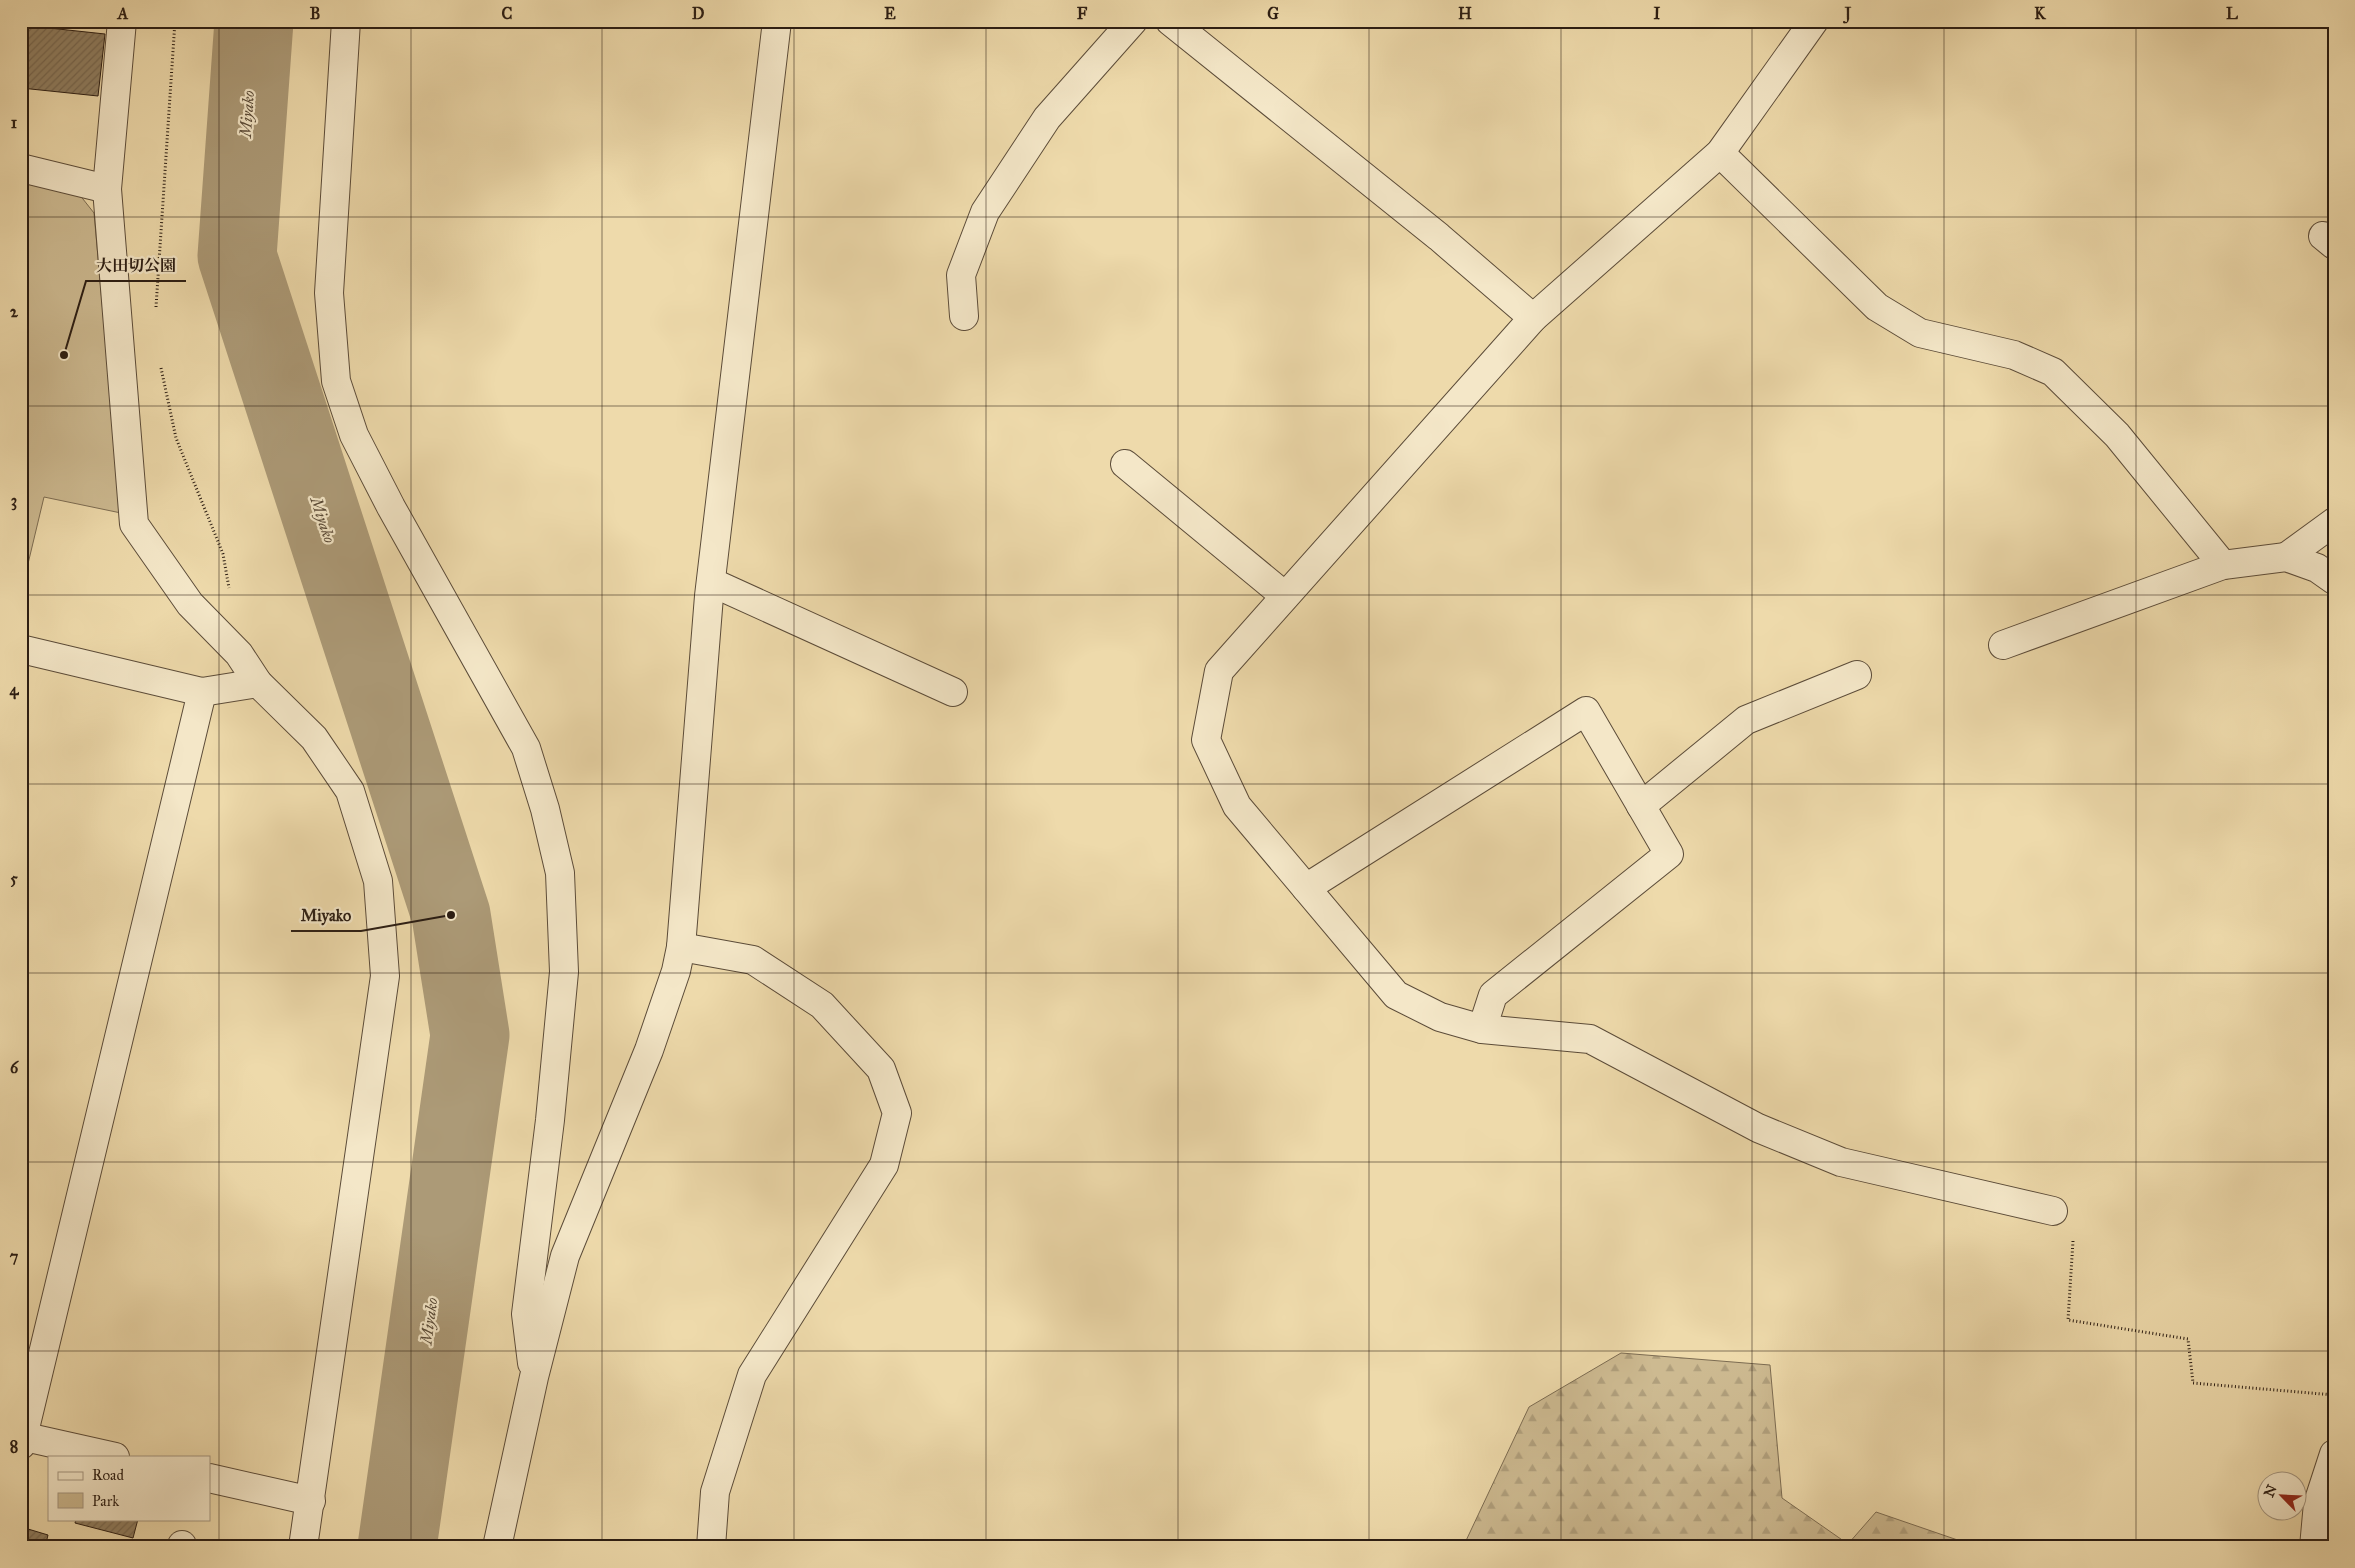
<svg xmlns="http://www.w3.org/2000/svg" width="2355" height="1568" font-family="'IM FELL Great Primer','Noto Serif JP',serif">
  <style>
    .forest { fill: url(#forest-firs); stroke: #7c6c52 }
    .green { fill: #cdba91; stroke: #7c6c52 }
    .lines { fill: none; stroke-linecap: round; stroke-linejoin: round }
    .river { stroke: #ac9a77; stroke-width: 79 }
    .building { fill: url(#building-hatch); stroke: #2b1d13 }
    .minor-casing { stroke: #5c4c39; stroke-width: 30 }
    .path { stroke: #2b1d13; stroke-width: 3; stroke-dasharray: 1 2.5; stroke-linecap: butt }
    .minor { stroke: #f4e7c8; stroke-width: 28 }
    .grid { fill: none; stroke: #2b1d13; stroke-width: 1; stroke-opacity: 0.55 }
    .labels { text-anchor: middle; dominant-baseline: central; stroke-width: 4.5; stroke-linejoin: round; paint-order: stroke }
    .water-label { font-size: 16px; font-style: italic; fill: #584936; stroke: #f4e7c8 }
    .leader { fill: none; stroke: #2b1d13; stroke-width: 2 }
    .callout-dot { fill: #2b1d13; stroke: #f4e7c8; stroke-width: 2 }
    .callout-label { font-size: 16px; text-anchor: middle; font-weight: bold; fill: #2b1d13; stroke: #f4e7c8; stroke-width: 4.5; stroke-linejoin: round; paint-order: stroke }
    .neatline { fill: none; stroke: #2b1d13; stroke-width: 2 }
    .grid-label { font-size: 16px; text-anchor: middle; font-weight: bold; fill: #2b1d13 }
  </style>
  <defs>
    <pattern id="forest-firs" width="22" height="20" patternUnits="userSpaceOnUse" patternTransform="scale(1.25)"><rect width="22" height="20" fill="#cdba91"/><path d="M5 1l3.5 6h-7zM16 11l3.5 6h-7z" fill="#b09f7c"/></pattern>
    <pattern id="building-hatch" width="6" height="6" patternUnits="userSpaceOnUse" patternTransform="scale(1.25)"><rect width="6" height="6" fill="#907f62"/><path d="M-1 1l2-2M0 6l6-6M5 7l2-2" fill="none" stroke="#766750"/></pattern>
  </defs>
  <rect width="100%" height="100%" fill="#eedaab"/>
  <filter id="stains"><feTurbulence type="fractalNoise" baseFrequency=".004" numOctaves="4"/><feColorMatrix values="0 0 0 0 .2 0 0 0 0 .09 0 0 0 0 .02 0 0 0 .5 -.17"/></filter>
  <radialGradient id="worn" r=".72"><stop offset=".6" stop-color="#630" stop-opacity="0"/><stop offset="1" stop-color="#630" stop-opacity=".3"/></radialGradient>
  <path class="forest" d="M 1621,1353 L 1770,1365 L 1782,1498 L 1848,1544 L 1876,1512 L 1978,1547 L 1463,1547 L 1529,1407 Z"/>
  <path class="green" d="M 21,180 L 79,194 L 94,213 L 121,513 L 44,497 L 21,593 Z"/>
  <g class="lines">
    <path class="river" d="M 254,21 L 237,256 L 451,915 L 470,1035 L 397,1547"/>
  </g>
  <g class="building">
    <path d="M 21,25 L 105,34 L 98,96 L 21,88 Z"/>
    <path d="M 76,1519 L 138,1519 L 133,1538 L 75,1523 Z"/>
    <path d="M 28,1529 L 48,1535 L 45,1547 L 23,1547 Z"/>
  </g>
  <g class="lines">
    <defs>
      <g id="minor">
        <path d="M 122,21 L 107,189 L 134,524 L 190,604 L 239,654 L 258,683 L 314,738 L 350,791 L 378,881 L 385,976 L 303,1547"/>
        <path d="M 346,21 L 329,293 L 336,381 L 354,435 L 391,507 L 526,748 L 545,809 L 560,873 L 564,972 L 550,1120 L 526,1314 L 532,1363"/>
        <path d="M 1170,21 L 1439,237 L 1533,318"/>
        <path d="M 1814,21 L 1720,153 L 1533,318 L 1219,671 L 1206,740 L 1237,806 L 1396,995 L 1440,1017 L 1482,1029 L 1590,1039 L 1758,1128 L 1841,1162 L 2053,1211"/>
        <path d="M 1720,153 L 1877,307 L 1920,333 L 2014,355 L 2053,372 L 2117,435 L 2223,565"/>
        <path d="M 21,168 L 107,189"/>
        <path d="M 2323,236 L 2334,245"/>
        <path d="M 964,316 L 961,275 L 985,212 L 1047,118 L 1133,21"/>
        <path d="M 1125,464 L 1285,596"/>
        <path d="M 2286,557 L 2334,522"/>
        <path d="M 711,582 L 953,692"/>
        <path d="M 2003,645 L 2223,565 L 2286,557 L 2317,568 L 2334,580"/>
        <path d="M 21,649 L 202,692 L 258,683"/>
        <path d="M 1641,806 L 1746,720 L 1857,675"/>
        <path d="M 1306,888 L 1586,711 L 1669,854 L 1493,995 L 1482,1029"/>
        <path d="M 681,947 L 753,960 L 822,1005 L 881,1069 L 897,1113 L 884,1165 L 752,1375 L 715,1492 L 711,1547"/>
        <path d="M 21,1436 L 115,1457"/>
        <path d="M 21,1445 L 202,692"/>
        <path d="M 209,1478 L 311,1501"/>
        <path d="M 182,1547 L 182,1545"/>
        <path d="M 497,1547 L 534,1377 L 565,1256 L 649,1050 L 676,971 L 681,947 L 709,596 L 777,21"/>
        <path d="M 2314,1547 L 2318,1503 L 2334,1454"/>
      </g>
    </defs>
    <use href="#minor" class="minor-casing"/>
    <g class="path">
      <path d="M 156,307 L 175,21"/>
      <path d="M 161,368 L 176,438 L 223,554 L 229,588"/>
      <path d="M 2073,1241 L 2068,1320 L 2188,1339 L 2193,1383 L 2334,1395"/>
    </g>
    <use href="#minor" class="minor"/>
  </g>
  <path class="grid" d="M 219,21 L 219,1547M 411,21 L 411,1547M 602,21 L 602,1547M 794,21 L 794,1547M 986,21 L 986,1547M 1178,21 L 1178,1547M 1369,21 L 1369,1547M 1561,21 L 1561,1547M 1752,21 L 1752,1547M 1944,21 L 1944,1547M 2136,21 L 2136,1547M 21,217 L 2334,217M 21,406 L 2334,406M 21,595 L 2334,595M 21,784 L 2334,784M 21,973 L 2334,973M 21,1162 L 2334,1162M 21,1351 L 2334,1351"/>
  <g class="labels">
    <g class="water-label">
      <text transform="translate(247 114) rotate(-86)">Miyako</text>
      <text transform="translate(323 520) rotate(72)">Miyako</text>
      <text transform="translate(429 1321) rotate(-82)">Miyako</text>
    </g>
  </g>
  <path class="leader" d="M64 355L86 281H186M451 915L361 931H291"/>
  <g class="callout-dot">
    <circle cx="64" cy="355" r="5"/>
    <circle cx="451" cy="915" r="5"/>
  </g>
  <g class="callout-label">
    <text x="136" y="271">大田切公園</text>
    <text x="326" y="921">Miyako</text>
  </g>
  <rect width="2355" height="1568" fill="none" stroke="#eedaab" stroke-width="55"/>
  <rect x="48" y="1456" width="162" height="65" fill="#f4e7c8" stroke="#a49680"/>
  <rect x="58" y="1472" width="25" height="8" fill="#f4e7c8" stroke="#a49680"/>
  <text x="92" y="1480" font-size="15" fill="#2b1d13">Road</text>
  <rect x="58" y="1493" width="25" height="15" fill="#cdba91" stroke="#a49680"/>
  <text x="92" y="1506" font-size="15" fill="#2b1d13">Park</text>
  <g transform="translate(2282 1496) rotate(294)"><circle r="24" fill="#f4e7c8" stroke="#a49680"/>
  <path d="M0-4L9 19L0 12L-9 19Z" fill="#8f2418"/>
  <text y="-8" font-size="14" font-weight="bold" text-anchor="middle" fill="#2b1d13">N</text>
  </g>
  <rect x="28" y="28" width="2300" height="1512" class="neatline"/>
  <g class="grid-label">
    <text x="123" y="19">A</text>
    <text x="315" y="19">B</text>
    <text x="507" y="19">C</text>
    <text x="698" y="19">D</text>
    <text x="890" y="19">E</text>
    <text x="1082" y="19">F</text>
    <text x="1273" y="19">G</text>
    <text x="1465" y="19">H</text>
    <text x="1657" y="19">I</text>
    <text x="1848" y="19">J</text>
    <text x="2040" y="19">K</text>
    <text x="2232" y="19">L</text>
    <text x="14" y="128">1</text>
    <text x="14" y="317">2</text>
    <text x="14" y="506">3</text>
    <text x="14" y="695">4</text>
    <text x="14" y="884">5</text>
    <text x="14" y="1073">6</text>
    <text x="14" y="1262">7</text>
    <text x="14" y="1452">8</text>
  </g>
  <rect width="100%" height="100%" filter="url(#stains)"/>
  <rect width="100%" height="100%" fill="url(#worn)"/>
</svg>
